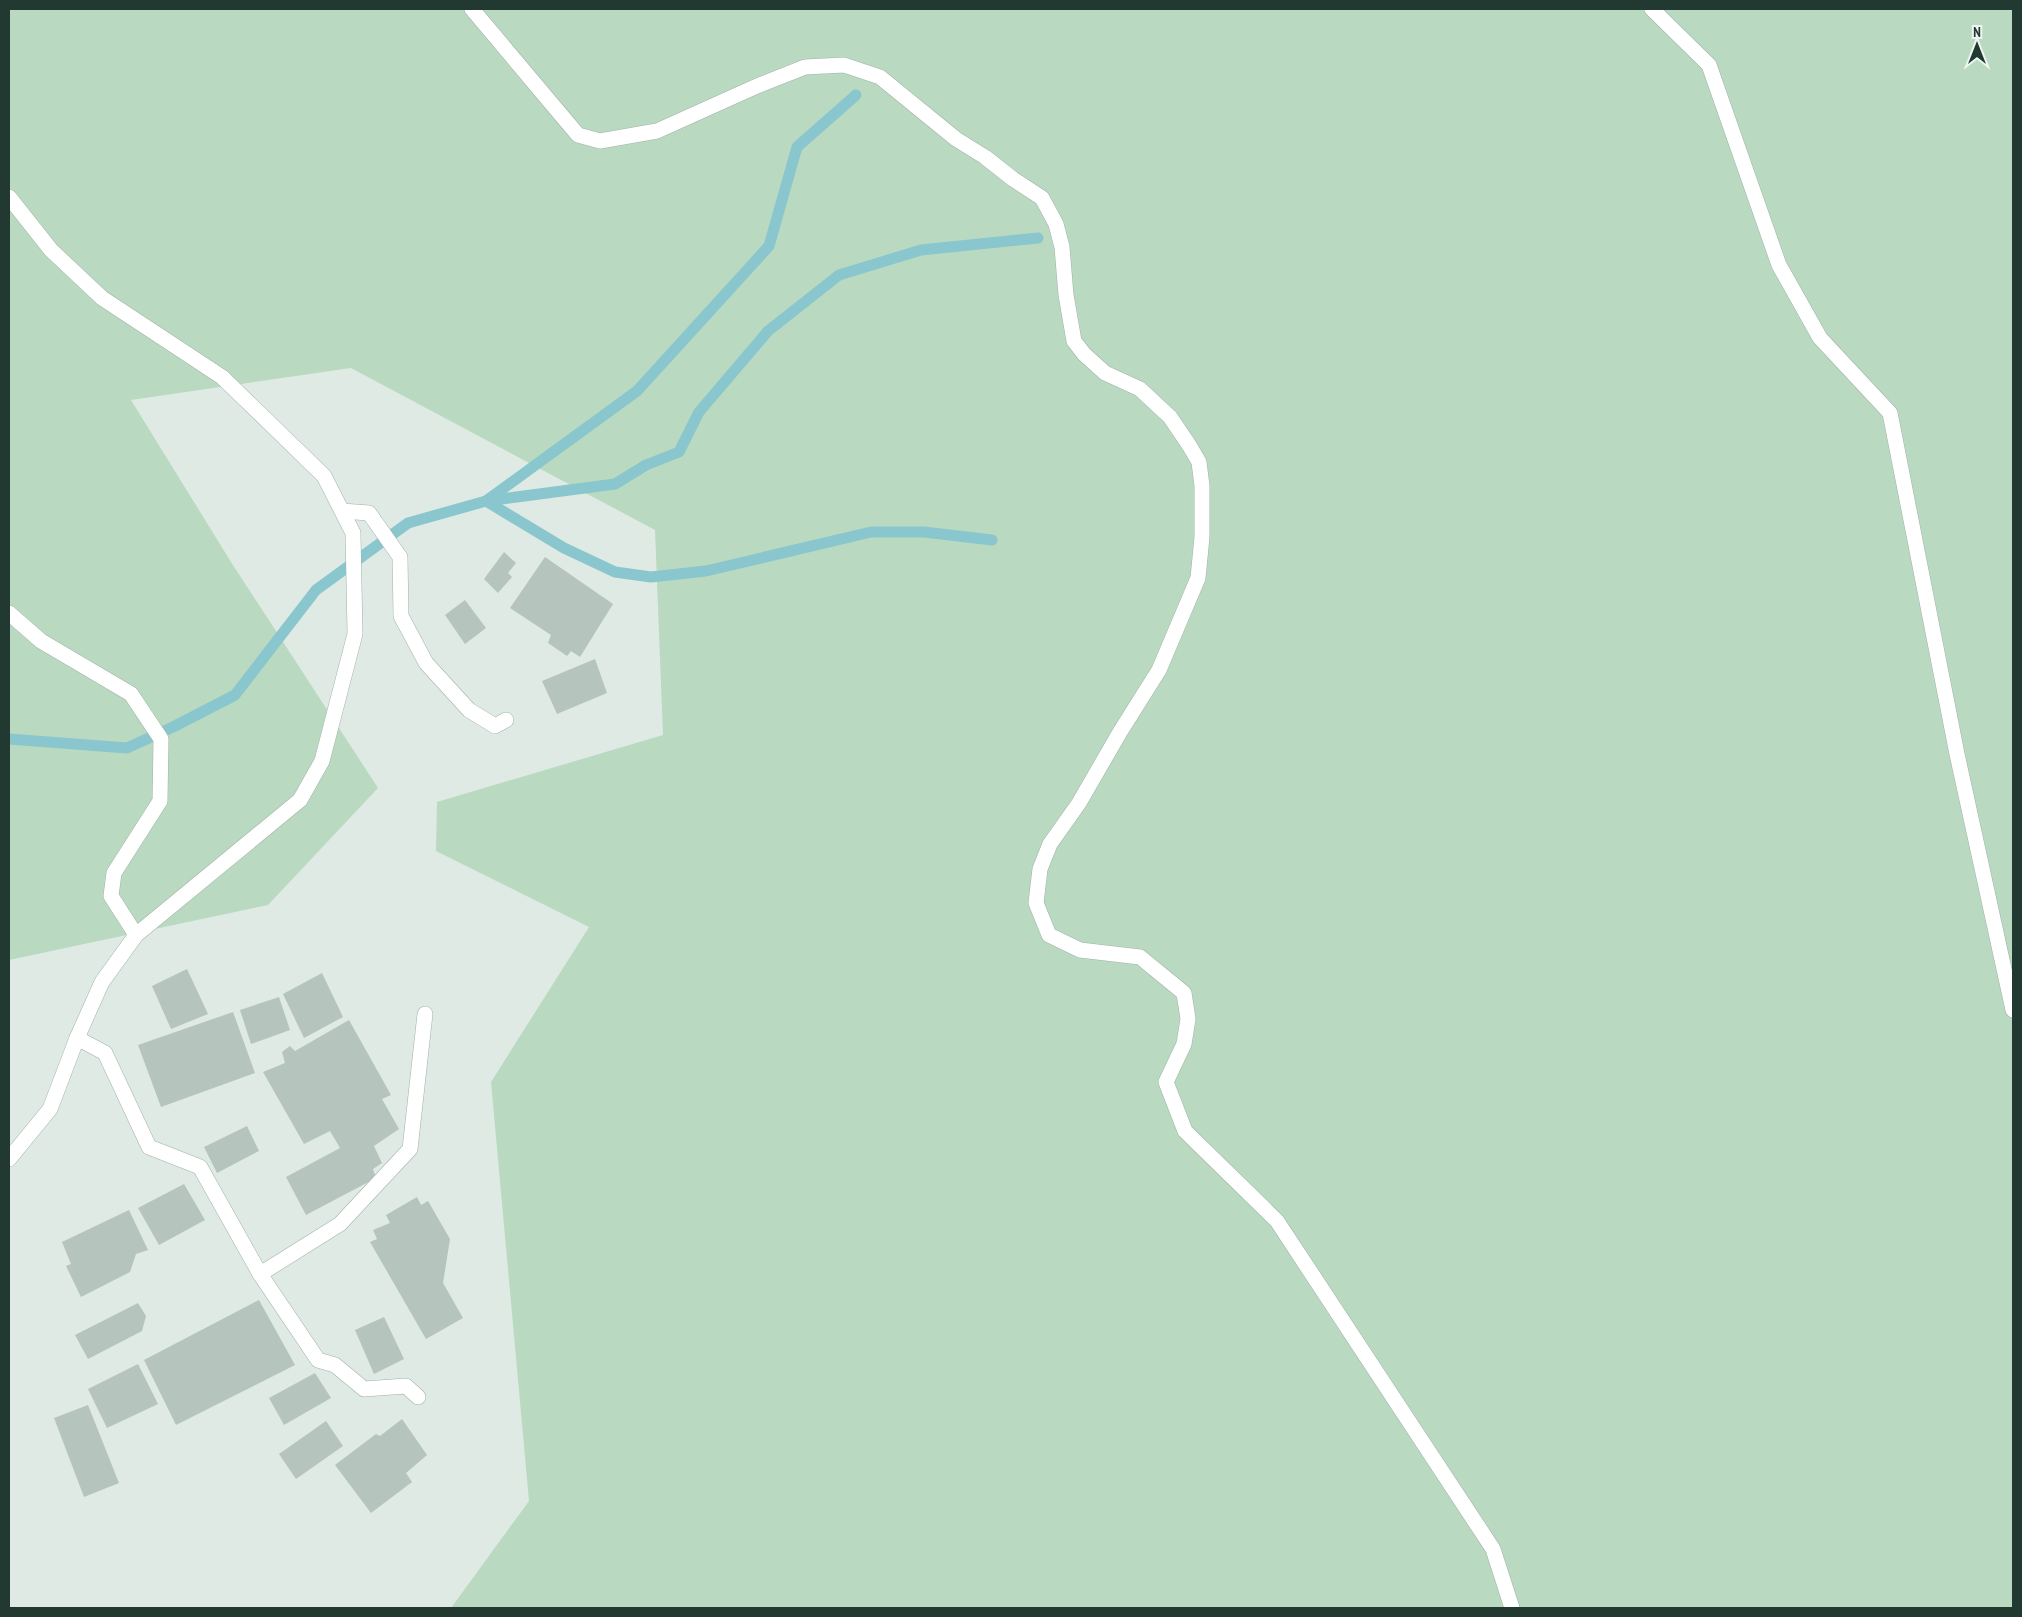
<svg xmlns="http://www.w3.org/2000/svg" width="2022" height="1617" font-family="'PT Sans Narrow',sans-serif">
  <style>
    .green { fill: #b9dac0 }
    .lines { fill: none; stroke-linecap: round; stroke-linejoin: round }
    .stream { stroke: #89c6cd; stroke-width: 11 }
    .building { fill: #b5c4bd }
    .minor-casing { stroke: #a2b1ab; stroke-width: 16 }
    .minor { stroke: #fff; stroke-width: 15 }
  </style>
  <rect width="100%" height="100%" fill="#dfeae4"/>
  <path class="green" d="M 9,9 L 2013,9 L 2013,1608 L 451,1608 L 529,1501 L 491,1082 L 589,927 L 436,851 L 437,802 L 663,735 L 655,530 L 351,368 L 131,400 L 231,562 L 378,788 L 268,905 L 9,960 Z"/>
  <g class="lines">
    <g class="stream">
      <path d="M 856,95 L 797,147 L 769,246 L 637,391 L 486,501 L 564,548 L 615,572 L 651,577 L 706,571 L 871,532 L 924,532 L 992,540"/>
      <path d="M 9,739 L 127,748 L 173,727 L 235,695 L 316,590 L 408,523 L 486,501 L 615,484 L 646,465 L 679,452 L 699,412 L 768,331 L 839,275 L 921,250 L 1038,238"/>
    </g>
  </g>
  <g class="building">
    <path d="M 504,552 L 516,563 L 508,573 L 512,577 L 498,593 L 484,579 Z"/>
    <path d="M 545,557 L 613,604 L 580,657 L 571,651 L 567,656 L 548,643 L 551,635 L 510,608 Z"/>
    <path d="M 465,600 L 486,628 L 465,644 L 445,615 Z"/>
    <path d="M 595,659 L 607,693 L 557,714 L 542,681 Z"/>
    <path d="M 187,969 L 208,1014 L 171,1029 L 152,986 Z"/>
    <path d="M 322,973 L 343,1017 L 304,1038 L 283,994 Z"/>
    <path d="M 279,997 L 290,1030 L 251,1044 L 240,1010 Z"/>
    <path d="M 233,1012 L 255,1073 L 161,1107 L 138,1045 Z"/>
    <path d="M 349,1020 L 391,1095 L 382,1099 L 399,1129 L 374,1146 L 382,1163 L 373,1169 L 376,1178 L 306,1215 L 286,1177 L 340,1148 L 330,1131 L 304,1144 L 263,1072 L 285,1063 L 282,1052 L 290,1046 L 295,1051 Z"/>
    <path d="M 247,1126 L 259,1151 L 217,1173 L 204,1147 Z"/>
    <path d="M 184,1184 L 205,1220 L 159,1245 L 138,1208 Z"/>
    <path d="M 417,1197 L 421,1205 L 428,1201 L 450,1239 L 443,1283 L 463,1318 L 426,1339 L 370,1242 L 377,1239 L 373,1230 L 390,1223 L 386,1215 Z"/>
    <path d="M 129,1210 L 148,1250 L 136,1254 L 130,1272 L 81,1297 L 66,1266 L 71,1264 L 62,1242 Z"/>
    <path d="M 259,1300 L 295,1365 L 176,1425 L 144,1360 Z"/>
    <path d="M 138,1303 L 146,1316 L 142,1331 L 88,1359 L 75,1335 Z"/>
    <path d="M 384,1317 L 404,1359 L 374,1374 L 355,1330 Z"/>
    <path d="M 138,1364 L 158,1404 L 107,1428 L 88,1389 Z"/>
    <path d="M 315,1373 L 331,1398 L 284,1425 L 269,1398 Z"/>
    <path d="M 88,1405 L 119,1483 L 84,1497 L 54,1418 Z"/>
    <path d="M 402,1419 L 427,1455 L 406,1473 L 412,1482 L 371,1513 L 335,1465 L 376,1434 L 380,1436 Z"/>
    <path d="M 326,1421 L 343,1446 L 296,1479 L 279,1454 Z"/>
  </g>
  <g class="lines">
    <defs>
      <g id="minor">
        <path d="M 472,9 L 578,135 L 600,141 L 657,131 L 757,86 L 805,67 L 844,65 L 880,77 L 956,139 L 985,157 L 1013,179 L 1042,198 L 1056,224 L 1062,247 L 1066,295 L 1074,341 L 1084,354 L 1105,373 L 1140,389 L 1170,417 L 1189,445 L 1199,462 L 1202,486 L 1202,537 L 1198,578 L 1159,670 L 1120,732 L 1079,803 L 1050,844 L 1040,869 L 1036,903 L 1049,935 L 1080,950 L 1140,957 L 1184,993 L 1188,1019 L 1184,1044 L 1166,1082 L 1185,1131 L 1277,1221 L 1493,1549 L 1512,1608"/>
        <path d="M 1652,9 L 1709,65 L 1779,265 L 1820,338 L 1890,413 L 1957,754 L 2013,1010"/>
        <path d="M 9,197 L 51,250 L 102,298 L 222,377 L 324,476 L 353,533 L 355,634 L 322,761 L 300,800 L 136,935 L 102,982 L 77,1038 L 50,1109 L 9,1159"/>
        <path d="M 342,511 L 369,513 L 400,557 L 401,616 L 426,663 L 469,710 L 495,726 L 506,720"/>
        <path d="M 9,613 L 41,641 L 131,694 L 161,739 L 160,801 L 114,873 L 111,896 L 136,935"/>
        <path d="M 77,1038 L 105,1053 L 149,1147 L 200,1167 L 260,1274 L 318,1360 L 335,1365 L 364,1389 L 406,1386 L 418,1397"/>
        <path d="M 260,1274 L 340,1224 L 410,1149 L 425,1014"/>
      </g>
    </defs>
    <use href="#minor" class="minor-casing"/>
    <use href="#minor" class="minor"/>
  </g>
  <rect width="2022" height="1617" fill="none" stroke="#213931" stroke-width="20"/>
  <g transform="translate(1977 45)" stroke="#eff6f2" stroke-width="4" paint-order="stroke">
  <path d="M0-4L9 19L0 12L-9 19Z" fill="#213931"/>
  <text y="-8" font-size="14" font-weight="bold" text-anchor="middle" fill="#213931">N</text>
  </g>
</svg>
